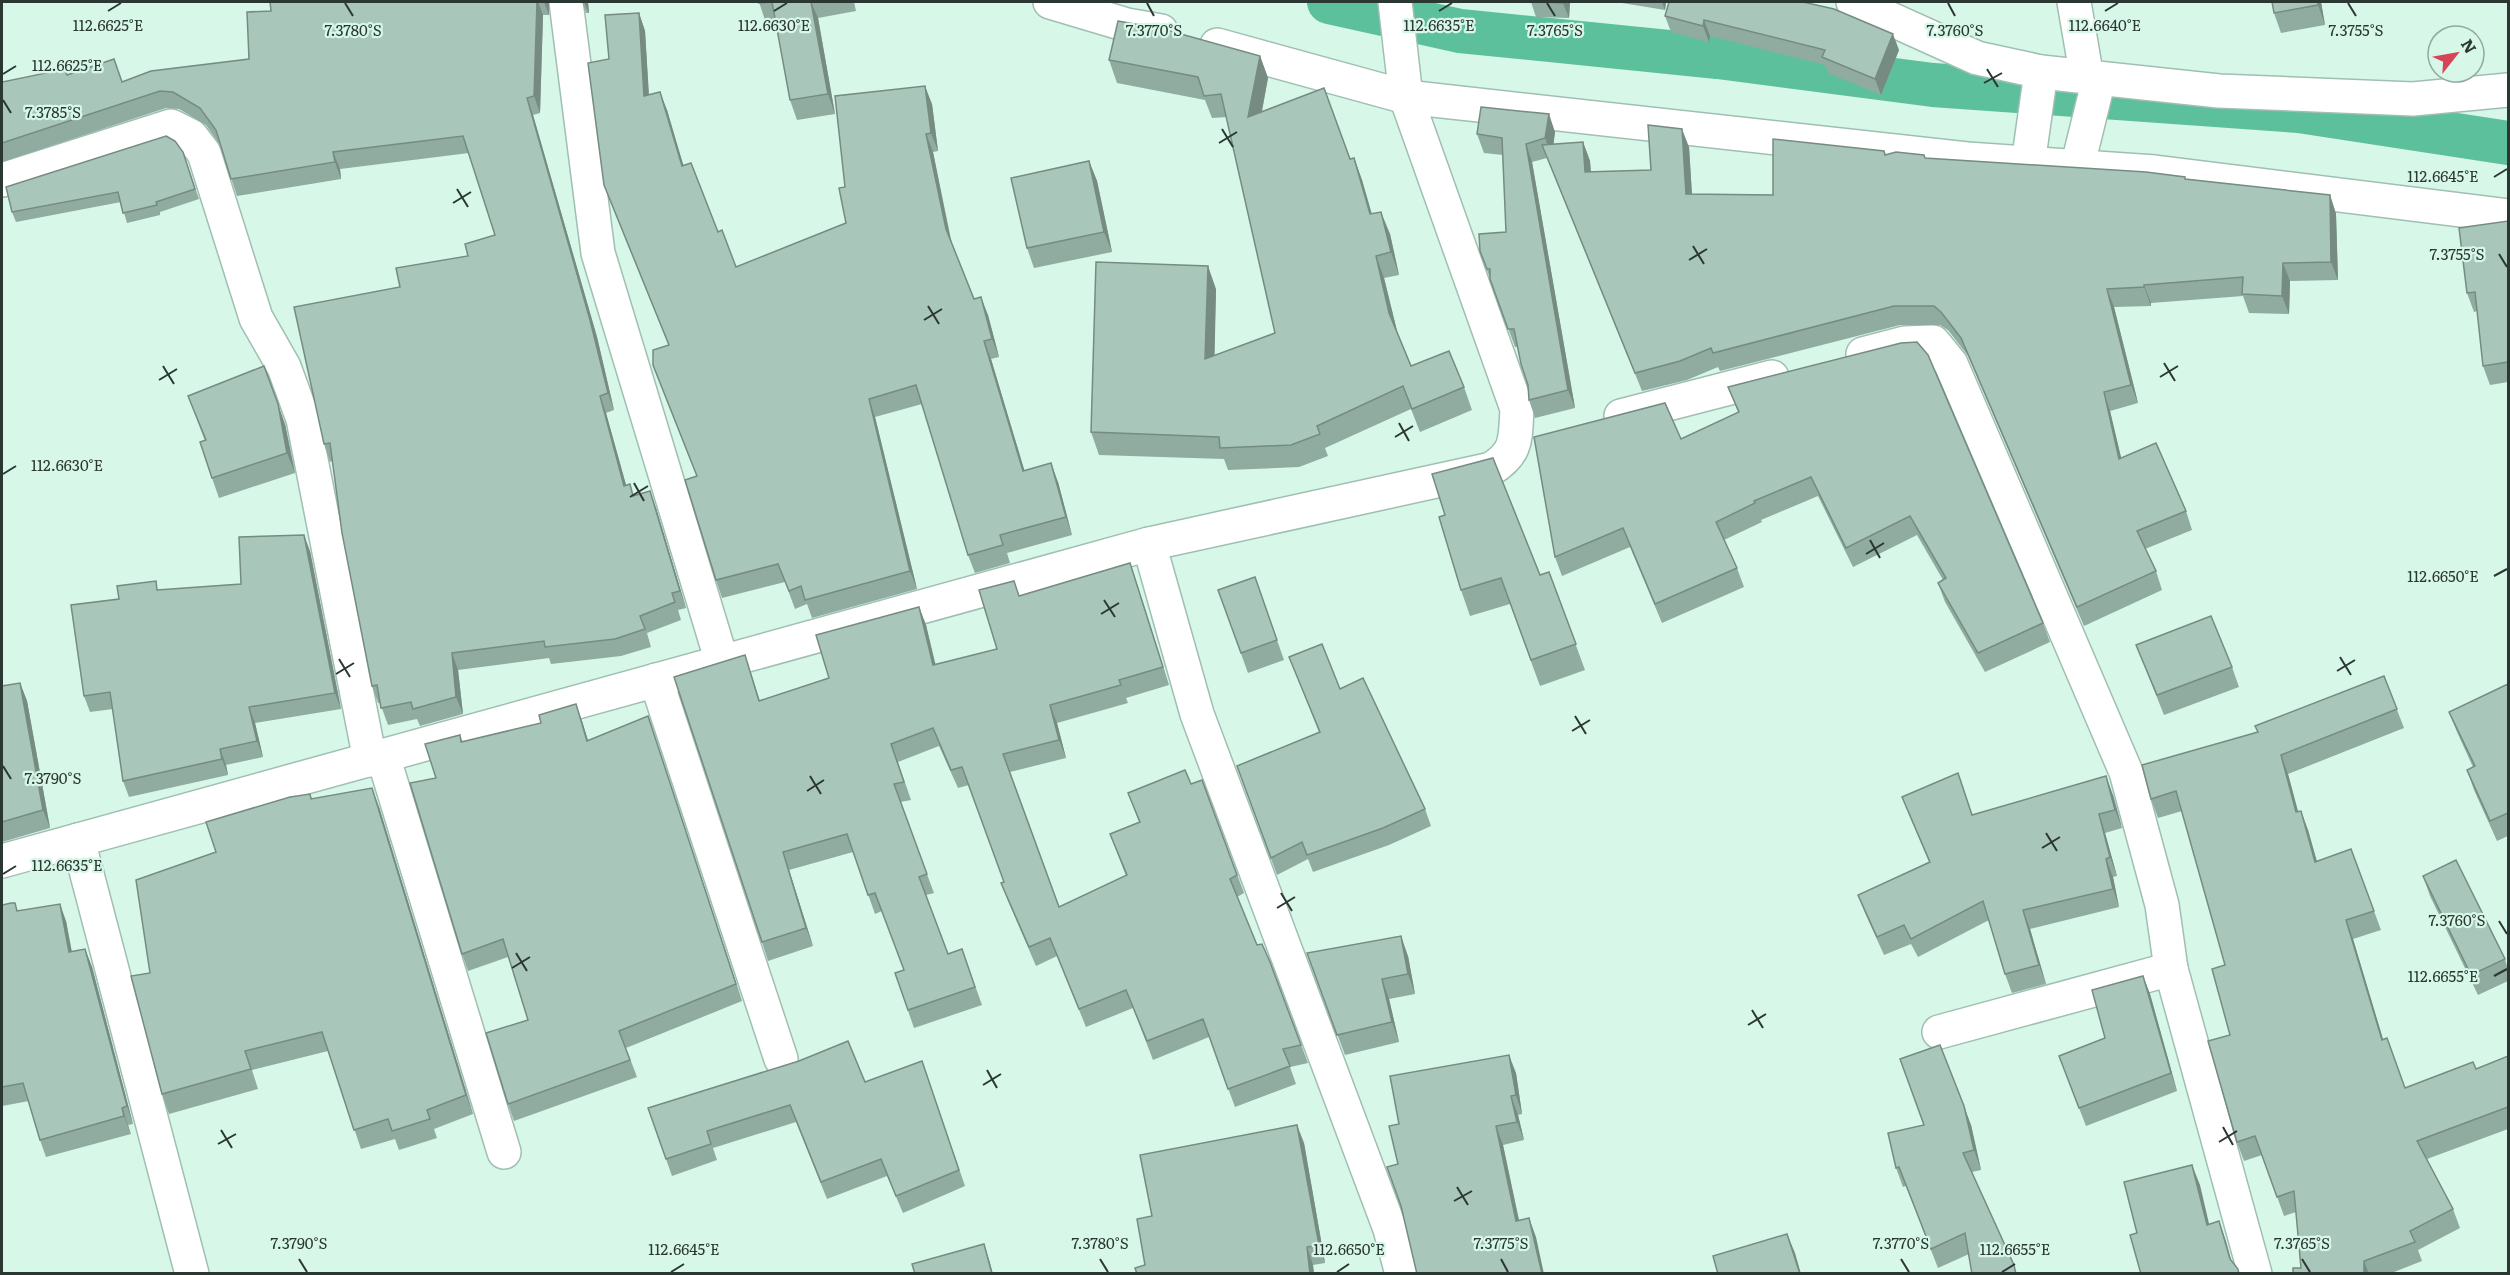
<svg xmlns="http://www.w3.org/2000/svg" width="2510" height="1275" font-family="Literata,serif">
  <style>
    .lines { fill: none; stroke-linecap: round; stroke-linejoin: round }
    .canal { stroke: #5dc09c; stroke-width: 44 }
    .street-casing { stroke: #a0bfb2; stroke-width: 36 }
    .secondary-casing { stroke: #a0bfb2; stroke-width: 36 }
    .street { stroke: #fff; stroke-width: 33 }
    .secondary { stroke: #fff; stroke-width: 33 }
    .wall { fill: #90aba0 }
    .shaded-wall { fill: #768b82 }
    .building { fill: #a8c7ba; stroke: #768b82; stroke-width: 1.5 }
    .ticks { fill: none; stroke: #2b3732; stroke-width: 2 }
    .ticks-label { font-size: 15px; text-anchor: middle; fill: #2b3732; stroke: #d7f7e9; stroke-width: 4.5; stroke-linejoin: round; paint-order: stroke }
  </style>
  <rect width="100%" height="100%" fill="#d7f7e9"/>
  <g class="lines">
    <path class="canal" d="M 1329,2 L 1460,31 L 1718,57 L 1933,85 L 2299,111 L 2508,143"/>
    <defs>
      <g id="street">
        <path d="M 566,2 L 598,253 L 722,662"/>
        <path d="M 1050,2 L 1127,25 L 1161,31"/>
        <path d="M 2074,2 L 2087,78"/>
        <path d="M 1217,45 L 1406,97 L 1967,159 L 2155,172 L 2508,216"/>
        <path d="M 2028,164 L 2041,72"/>
        <path d="M 2077,168 L 2099,79"/>
        <path d="M 2,180 L 171,126 L 191,136 L 204,153 L 256,318 L 284,367 L 303,419 L 370,760"/>
        <path d="M 1863,354 L 1905,343 L 1933,342 L 1951,364 L 2126,772 L 2162,905 L 2171,969 L 2255,1274"/>
        <path d="M 1621,416 L 1772,377"/>
        <path d="M 1149,544 L 1197,714 L 1390,1229 L 1402,1274"/>
        <path d="M 656,680 L 781,1059"/>
        <path d="M 383,756 L 504,1152"/>
        <path d="M 78,840 L 192,1274"/>
        <path d="M 2,861 L 1149,544 L 1491,469 C 1518,452 1515,439 1517,409 L 1406,97 L 1395,2"/>
        <path d="M 1939,1032 L 2171,969"/>
      </g>
      <path id="secondary" d="M 1853,2 L 1977,58 L 2041,72 L 2219,91 L 2413,99 L 2508,90"/>
    </defs>
    <use href="#street" class="street-casing"/>
    <use href="#secondary" class="secondary-casing"/>
    <use href="#street" class="street"/>
    <use href="#secondary" class="secondary"/>
  </g>
  <g class="wall">
    <path d="M 270,2 L 549,2 L 549,15 L 543,15 L 540,113 L 533,115 L 597,337 L 614,410 L 606,413 L 626,485 L 634,495 L 656,508 L 686,608 L 678,610 L 681,620 L 647,633 L 651,647 L 621,656 L 551,664 L 549,658 L 458,670 L 463,714 L 420,726 L 417,719 L 388,725 L 380,703 L 378,703 L 372,686 L 332,461 L 330,462 L 324,444 L 400,287 L 468,256 L 495,235 L 469,153 L 340,169 L 341,179 L 237,196 L 220,145 L 206,125 L 179,109 L 166,108 L 2,162 L 2,82 L 67,75 L 122,82 L 249,59 L 271,11 Z"/>
    <path d="M 582,2 L 588,2 L 589,13 L 586,13 Z"/>
    <path d="M 759,2 L 854,2 L 856,11 L 818,18 L 835,114 L 797,120 L 790,100 L 776,22 L 766,23 Z"/>
    <path d="M 1513,2 L 1570,2 L 1569,18 L 1536,17 L 1531,2 Z"/>
    <path d="M 1616,2 L 1666,2 L 1665,10 Z"/>
    <path d="M 1669,2 L 1899,50 L 1881,95 L 1828,73 L 1825,65 L 1710,36 L 1709,42 L 1671,32 L 1665,16 Z"/>
    <path d="M 2321,2 L 2325,25 L 2281,33 L 2274,13 Z"/>
    <path d="M 639,13 L 645,31 L 649,95 L 667,110 L 683,166 L 736,267 L 846,223 L 845,187 L 932,104 L 938,151 L 933,152 L 952,244 L 974,299 L 988,315 L 999,357 L 991,359 L 1024,470 L 1058,482 L 1072,535 L 1007,553 L 1010,563 L 975,573 L 968,555 L 922,404 L 875,417 L 917,589 L 812,618 L 807,604 L 795,609 L 785,582 L 722,598 L 716,580 L 697,477 L 653,365 L 669,346 L 604,185 L 609,59 Z"/>
    <path d="M 1260,56 L 1268,78 L 1262,112 L 1350,159 L 1354,158 L 1362,180 L 1372,214 L 1390,234 L 1399,275 L 1384,278 L 1397,331 L 1411,366 L 1464,387 L 1472,410 L 1420,432 L 1411,409 L 1325,448 L 1328,456 L 1299,467 L 1228,470 L 1224,459 L 1099,455 L 1091,432 L 1216,289 L 1214,356 L 1275,333 L 1227,117 L 1212,118 L 1205,100 L 1117,83 L 1109,60 Z"/>
    <path d="M 1555,132 L 1553,145 L 1583,142 L 1590,161 L 1591,172 L 1651,170 L 1689,147 L 1692,194 L 1773,195 L 1884,151 L 1886,155 L 1925,158 L 2185,179 L 2330,195 L 2336,214 L 2338,280 L 2290,281 L 2289,314 L 2249,313 L 2243,296 L 2151,303 L 2151,306 L 2114,307 L 2138,403 L 2110,411 L 2121,458 L 2186,511 L 2192,530 L 2145,549 L 2156,571 L 2162,590 L 2084,626 L 1968,356 L 1948,330 L 1940,325 L 1900,325 L 1720,371 L 1718,367 L 1687,380 L 1642,391 L 1547,158 L 1532,162 L 1575,408 L 1535,418 L 1529,400 L 1528,385 L 1518,347 L 1515,347 L 1480,251 L 1506,232 L 1503,155 L 1484,153 L 1477,134 Z"/>
    <path d="M 183,152 L 199,199 L 160,212 L 160,215 L 127,223 L 121,202 L 16,222 L 12,212 Z"/>
    <path d="M 1089,161 L 1097,181 L 1112,252 L 1034,268 L 1027,248 Z"/>
    <path d="M 2508,221 L 2508,382 L 2490,385 L 2483,366 L 2477,311 L 2474,312 L 2467,293 Z"/>
    <path d="M 1901,343 L 2043,623 L 2050,642 L 1985,672 L 1945,602 L 1938,583 L 1943,580 L 1917,535 L 1853,567 L 1818,496 L 1761,520 L 1762,522 L 1724,540 L 1737,568 L 1744,587 L 1662,623 L 1630,547 L 1562,576 L 1555,557 L 1681,439 L 1738,412 L 1728,387 Z"/>
    <path d="M 188,396 L 285,424 L 295,473 L 219,498 L 212,478 L 205,441 Z"/>
    <path d="M 1439,517 L 1540,575 L 1549,572 L 1585,670 L 1540,686 L 1510,604 L 1470,616 L 1461,590 Z"/>
    <path d="M 310,551 L 341,709 L 255,723 L 263,757 L 226,765 L 228,775 L 129,797 L 123,781 L 113,709 L 90,712 L 84,696 L 119,599 L 159,590 L 241,584 Z"/>
    <path d="M 1130,563 L 1169,685 L 1126,698 L 1128,703 L 1057,723 L 1066,758 L 1010,772 L 1059,907 L 1126,876 L 1110,834 L 1139,822 L 1128,793 L 1191,784 L 1202,780 L 1244,893 L 1237,897 L 1257,945 L 1270,962 L 1308,1063 L 1290,1067 L 1296,1084 L 1235,1107 L 1209,1037 L 1153,1060 L 1133,1008 L 1086,1027 L 1057,956 L 1036,966 L 1008,901 L 1001,883 L 1004,882 L 969,785 L 958,788 L 939,746 L 898,762 L 911,800 L 900,802 L 934,893 L 926,895 L 948,954 L 962,949 L 982,1005 L 914,1028 L 895,973 L 904,970 L 882,911 L 875,914 L 853,852 L 789,870 L 813,946 L 768,961 L 762,942 L 751,673 L 760,701 L 829,678 L 919,607 L 926,625 L 935,665 L 997,649 L 1019,596 Z"/>
    <path d="M 1255,577 L 1284,660 L 1248,673 L 1218,590 Z"/>
    <path d="M 2136,645 L 2232,667 L 2239,687 L 2164,715 Z"/>
    <path d="M 1289,657 L 1340,689 L 1425,809 L 1431,826 L 1389,845 L 1313,872 L 1308,859 L 1277,875 L 1237,766 L 1319,732 Z"/>
    <path d="M 2384,676 L 2404,728 L 2288,774 L 2298,811 L 2308,830 L 2317,861 L 2351,849 L 2381,930 L 2353,939 L 2383,1040 L 2405,1088 L 2476,1069 L 2508,1056 L 2508,1129 L 2427,1159 L 2453,1209 L 2460,1228 L 2418,1250 L 2422,1261 L 2389,1274 L 2293,1274 L 2301,1268 L 2296,1212 L 2284,1216 L 2262,1155 L 2244,1161 L 2235,1137 L 2230,1035 L 2225,965 L 2182,811 L 2158,818 L 2151,799 L 2257,732 Z"/>
    <path d="M 20,683 L 27,701 L 50,828 L 2,842 L 2,686 Z"/>
    <path d="M 2508,684 L 2508,836 L 2497,841 L 2474,790 L 2467,770 L 2473,767 L 2457,732 L 2449,712 Z"/>
    <path d="M 648,716 L 742,1001 L 626,1048 L 637,1077 L 514,1121 L 508,1104 L 528,1020 L 508,957 L 468,971 L 462,954 L 436,778 L 460,735 L 463,742 L 582,721 L 588,740 Z"/>
    <path d="M 310,794 L 312,799 L 379,807 L 473,1114 L 434,1129 L 437,1138 L 399,1150 L 395,1139 L 361,1149 L 328,1051 L 252,1070 L 258,1089 L 169,1114 L 162,1094 L 216,852 Z"/>
    <path d="M 2113,795 L 2122,828 L 2105,833 L 2117,876 L 2113,877 L 2119,907 L 2030,929 L 2046,984 L 2012,993 L 2005,974 L 1989,920 L 1918,957 L 1911,944 L 1884,955 L 1865,913 L 1858,895 L 1929,862 L 1909,815 L 1902,797 L 1972,815 Z"/>
    <path d="M 2423,876 L 2505,959 L 2508,970 L 2508,981 L 2478,995 L 2430,896 Z"/>
    <path d="M 2,905 L 18,911 L 66,921 L 72,952 L 85,949 L 92,967 L 133,1124 L 128,1125 L 131,1134 L 46,1157 L 40,1140 L 29,1101 L 2,1106 Z"/>
    <path d="M 1307,953 L 1408,956 L 1415,994 L 1389,999 L 1399,1042 L 1345,1055 Z"/>
    <path d="M 2143,976 L 2150,994 L 2177,1091 L 2086,1126 L 2059,1056 L 2105,1038 Z"/>
    <path d="M 922,1061 L 965,1186 L 903,1213 L 887,1176 L 827,1199 L 796,1122 L 713,1148 L 717,1160 L 672,1176 L 648,1108 L 865,1082 Z"/>
    <path d="M 1516,1073 L 1522,1114 L 1518,1115 L 1524,1140 L 1503,1145 L 1519,1220 L 1536,1237 L 1398,1164 L 1399,1124 Z"/>
    <path d="M 1971,1125 L 1981,1170 L 1972,1172 L 2017,1274 L 1972,1274 L 1969,1254 L 1938,1268 L 1906,1186 L 1903,1187 L 1896,1168 Z"/>
    <path d="M 1304,1143 L 1325,1263 L 1313,1265 L 1314,1274 L 1137,1274 L 1145,1265 L 1152,1216 Z"/>
  </g>
  <g class="shaded-wall">
    <path d="M 537,2 L 538,2 L 543,15 L 540,113 L 534,96 Z"/>
    <path d="M 544,2 L 549,2 L 549,15 Z"/>
    <path d="M 584,2 L 588,2 L 589,13 Z"/>
    <path d="M 811,2 L 818,18 L 835,114 L 828,94 Z"/>
    <path d="M 1563,2 L 1570,2 L 1569,18 L 1563,3 Z"/>
    <path d="M 1662,2 L 1666,2 L 1665,10 Z"/>
    <path d="M 2318,2 L 2321,2 L 2325,25 L 2318,5 Z"/>
    <path d="M 639,13 L 645,31 L 650,115 L 644,96 Z"/>
    <path d="M 1704,20 L 1710,36 L 1709,42 L 1703,26 Z"/>
    <path d="M 1893,34 L 1899,50 L 1881,95 L 1875,79 Z"/>
    <path d="M 1260,56 L 1268,78 L 1256,140 L 1248,117 Z"/>
    <path d="M 925,86 L 932,104 L 938,151 L 931,133 Z"/>
    <path d="M 660,92 L 667,110 L 689,184 L 682,166 Z"/>
    <path d="M 527,98 L 533,115 L 597,337 L 614,410 L 608,393 Z"/>
    <path d="M 1549,114 L 1555,132 L 1552,157 L 1545,138 Z"/>
    <path d="M 1682,129 L 1689,147 L 1693,212 L 1686,194 Z"/>
    <path d="M 926,134 L 933,152 L 952,247 L 946,229 Z"/>
    <path d="M 1583,142 L 1590,161 L 1592,191 L 1585,172 Z"/>
    <path d="M 1526,144 L 1532,162 L 1575,408 L 1568,390 Z"/>
    <path d="M 333,152 L 340,169 L 341,179 L 335,162 Z"/>
    <path d="M 1354,158 L 1362,180 L 1378,237 L 1370,214 Z"/>
    <path d="M 1089,161 L 1097,181 L 1112,252 L 1104,232 Z"/>
    <path d="M 2330,195 L 2336,214 L 2338,280 L 2331,262 Z"/>
    <path d="M 1381,212 L 1390,234 L 1399,275 L 1391,252 Z"/>
    <path d="M 1376,256 L 1384,278 L 1398,335 L 1389,313 Z"/>
    <path d="M 2283,263 L 2290,281 L 2289,314 L 2282,296 Z"/>
    <path d="M 1208,266 L 1216,289 L 1214,382 L 1205,359 Z"/>
    <path d="M 2144,285 L 2151,303 L 2151,306 L 2144,287 Z"/>
    <path d="M 2107,289 L 2114,307 L 2138,403 L 2131,385 Z"/>
    <path d="M 981,297 L 988,315 L 999,357 L 992,339 Z"/>
    <path d="M 984,341 L 991,359 L 1030,489 L 1023,471 Z"/>
    <path d="M 2104,392 L 2110,411 L 2126,478 L 2119,459 Z"/>
    <path d="M 600,396 L 606,413 L 631,503 L 624,486 Z"/>
    <path d="M 869,399 L 875,417 L 917,589 L 910,571 Z"/>
    <path d="M 278,404 L 285,424 L 295,473 L 287,453 Z"/>
    <path d="M 1051,463 L 1058,482 L 1072,535 L 1066,517 Z"/>
    <path d="M 650,491 L 656,508 L 686,608 L 680,591 Z"/>
    <path d="M 304,535 L 310,551 L 341,709 L 335,693 Z"/>
    <path d="M 1130,563 L 1136,581 L 1169,685 L 1163,667 Z"/>
    <path d="M 919,607 L 926,625 L 940,683 L 933,665 Z"/>
    <path d="M 452,653 L 458,670 L 463,714 L 456,697 Z"/>
    <path d="M 20,683 L 27,701 L 50,828 L 43,810 Z"/>
    <path d="M 576,704 L 582,721 L 593,758 L 587,741 Z"/>
    <path d="M 1050,705 L 1057,723 L 1066,758 L 1059,740 Z"/>
    <path d="M 249,707 L 255,723 L 263,757 L 257,741 Z"/>
    <path d="M 648,716 L 654,734 L 742,1001 L 736,984 Z"/>
    <path d="M 220,749 L 226,765 L 228,775 L 222,759 Z"/>
    <path d="M 2281,755 L 2288,774 L 2303,831 L 2296,812 Z"/>
    <path d="M 2106,776 L 2113,795 L 2122,828 L 2115,810 Z"/>
    <path d="M 372,788 L 379,807 L 473,1114 L 466,1095 Z"/>
    <path d="M 2301,811 L 2308,830 L 2322,881 L 2315,862 Z"/>
    <path d="M 2099,814 L 2105,833 L 2117,876 L 2110,857 Z"/>
    <path d="M 783,852 L 789,870 L 813,946 L 806,928 Z"/>
    <path d="M 2106,859 L 2113,877 L 2119,907 L 2113,889 Z"/>
    <path d="M 60,904 L 66,921 L 75,970 L 69,952 Z"/>
    <path d="M 2023,910 L 2030,929 L 2046,984 L 2039,965 Z"/>
    <path d="M 2346,920 L 2353,939 L 2389,1059 L 2382,1040 Z"/>
    <path d="M 1401,936 L 1408,956 L 1415,994 L 1408,974 Z"/>
    <path d="M 85,949 L 92,967 L 133,1124 L 127,1106 Z"/>
    <path d="M 2143,976 L 2150,994 L 2177,1091 L 2171,1073 Z"/>
    <path d="M 1382,979 L 1389,999 L 1399,1042 L 1392,1022 Z"/>
    <path d="M 1509,1055 L 1516,1073 L 1522,1114 L 1516,1095 Z"/>
    <path d="M 1511,1096 L 1518,1115 L 1524,1140 L 1517,1122 Z"/>
    <path d="M 1964,1106 L 1971,1125 L 1981,1170 L 1974,1150 Z"/>
    <path d="M 122,1108 L 128,1125 L 131,1134 L 124,1116 Z"/>
    <path d="M 1297,1125 L 1304,1143 L 1325,1263 L 1319,1245 Z"/>
    <path d="M 1496,1126 L 1503,1145 L 1523,1240 L 1516,1221 Z"/>
    <path d="M 2192,1165 L 2200,1185 L 2214,1245 L 2207,1225 Z"/>
    <path d="M 1529,1218 L 1536,1237 L 1544,1274 L 1542,1274 Z"/>
    <path d="M 2219,1221 L 2226,1241 L 2235,1274 L 2230,1259 Z"/>
    <path d="M 1787,1234 L 1795,1253 L 1801,1274 L 1800,1274 Z"/>
    <path d="M 984,1244 L 990,1263 L 993,1274 L 992,1274 Z"/>
    <path d="M 1307,1247 L 1313,1265 L 1314,1274 L 1310,1274 Z"/>
    <path d="M 2364,1261 L 2369,1274 L 2364,1274 Z"/>
  </g>
  <g class="building">
    <path d="M 270,2 L 537,2 L 534,96 L 527,98 L 590,320 L 608,393 L 600,396 L 624,486 L 630,484 L 633,496 L 650,491 L 680,591 L 672,593 L 675,602 L 640,616 L 645,629 L 615,639 L 545,647 L 544,641 L 452,653 L 456,697 L 413,709 L 411,702 L 381,708 L 377,685 L 372,686 L 342,533 L 330,443 L 324,444 L 294,307 L 400,287 L 396,268 L 468,256 L 465,244 L 495,235 L 463,136 L 333,152 L 335,162 L 231,179 L 216,130 L 200,108 L 173,92 L 160,91 L 2,143 L 2,82 L 65,69 L 67,75 L 114,59 L 122,82 L 151,71 L 249,59 L 247,12 L 271,11 Z"/>
    <path d="M 759,2 L 811,2 L 828,94 L 790,100 L 772,2 L 759,3 Z"/>
    <path d="M 1539,2 L 1563,2 L 1563,3 Z"/>
    <path d="M 1669,2 L 1803,2 L 1834,9 L 1893,34 L 1875,79 L 1822,57 L 1825,50 L 1704,20 L 1703,26 L 1665,16 Z"/>
    <path d="M 2272,2 L 2318,2 L 2318,5 L 2274,13 Z"/>
    <path d="M 639,13 L 644,96 L 660,92 L 682,166 L 691,163 L 718,232 L 722,230 L 736,267 L 846,223 L 839,188 L 845,187 L 835,96 L 925,86 L 931,133 L 926,134 L 946,229 L 974,299 L 981,297 L 992,339 L 984,341 L 1023,471 L 1051,463 L 1066,517 L 1000,535 L 1003,545 L 968,555 L 916,385 L 869,399 L 910,571 L 805,600 L 801,586 L 789,591 L 778,564 L 716,580 L 685,480 L 697,476 L 653,365 L 653,350 L 669,345 L 604,185 L 588,63 L 609,59 L 605,15 Z"/>
    <path d="M 1118,21 L 1163,29 L 1260,56 L 1248,117 L 1324,88 L 1350,159 L 1354,158 L 1370,214 L 1381,212 L 1391,252 L 1376,256 L 1389,313 L 1411,366 L 1449,351 L 1464,387 L 1412,409 L 1403,386 L 1317,426 L 1320,434 L 1291,445 L 1220,448 L 1219,437 L 1091,432 L 1096,262 L 1208,266 L 1205,359 L 1275,333 L 1221,94 L 1204,96 L 1198,77 L 1109,60 Z"/>
    <path d="M 1481,107 L 1549,114 L 1545,138 L 1526,144 L 1568,390 L 1529,400 L 1528,385 L 1521,364 L 1514,329 L 1508,329 L 1490,279 L 1490,269 L 1487,269 L 1480,251 L 1479,234 L 1506,232 L 1502,138 L 1477,134 Z"/>
    <path d="M 1648,125 L 1682,129 L 1686,194 L 1773,195 L 1773,139 L 1884,151 L 1885,155 L 1896,152 L 1924,155 L 1925,158 L 2146,172 L 2185,177 L 2185,179 L 2330,195 L 2331,262 L 2283,263 L 2282,296 L 2242,294 L 2243,277 L 2144,285 L 2144,287 L 2107,289 L 2131,385 L 2104,392 L 2119,459 L 2156,443 L 2186,511 L 2137,531 L 2156,571 L 2077,607 L 1961,338 L 1941,312 L 1934,306 L 1894,306 L 1713,353 L 1711,348 L 1680,361 L 1635,373 L 1542,145 L 1583,142 L 1585,172 L 1651,170 Z"/>
    <path d="M 166,136 L 175,141 L 183,152 L 195,189 L 156,202 L 157,205 L 123,213 L 118,192 L 12,212 L 6,187 Z"/>
    <path d="M 1089,161 L 1104,232 L 1027,248 L 1011,178 Z"/>
    <path d="M 2508,221 L 2508,362 L 2483,366 L 2475,292 L 2467,293 L 2459,228 Z"/>
    <path d="M 1917,342 L 1928,355 L 2043,623 L 1978,653 L 1938,583 L 1946,578 L 1910,516 L 1846,548 L 1811,477 L 1754,501 L 1755,503 L 1716,522 L 1737,568 L 1655,604 L 1623,528 L 1555,557 L 1534,437 L 1665,403 L 1681,439 L 1739,412 L 1728,387 L 1901,343 Z"/>
    <path d="M 264,366 L 278,404 L 287,453 L 212,478 L 200,442 L 206,440 L 188,396 Z"/>
    <path d="M 1493,458 L 1540,575 L 1549,572 L 1576,644 L 1531,660 L 1501,578 L 1461,590 L 1439,517 L 1445,515 L 1432,474 Z"/>
    <path d="M 304,535 L 335,693 L 249,707 L 257,741 L 220,749 L 222,759 L 123,781 L 110,692 L 84,696 L 71,605 L 119,599 L 117,586 L 156,581 L 157,590 L 241,584 L 239,537 Z"/>
    <path d="M 1130,563 L 1163,667 L 1119,680 L 1121,685 L 1050,705 L 1059,740 L 1003,754 L 1059,907 L 1127,875 L 1110,834 L 1140,822 L 1128,793 L 1185,770 L 1191,784 L 1202,780 L 1237,875 L 1230,879 L 1257,945 L 1262,944 L 1270,962 L 1301,1045 L 1283,1049 L 1290,1066 L 1228,1089 L 1203,1019 L 1147,1041 L 1126,990 L 1079,1009 L 1050,938 L 1029,947 L 1001,883 L 1004,882 L 962,767 L 951,770 L 933,728 L 891,744 L 904,782 L 894,784 L 927,874 L 919,877 L 948,954 L 962,949 L 975,987 L 908,1010 L 895,973 L 904,970 L 875,893 L 868,895 L 847,834 L 783,852 L 806,928 L 762,942 L 674,677 L 745,655 L 759,701 L 829,678 L 816,635 L 919,607 L 933,665 L 997,649 L 979,590 L 1014,581 L 1019,596 Z"/>
    <path d="M 1255,577 L 1277,640 L 1241,653 L 1218,590 Z"/>
    <path d="M 2211,616 L 2232,667 L 2157,695 L 2136,645 Z"/>
    <path d="M 1322,644 L 1340,689 L 1363,678 L 1425,809 L 1383,828 L 1307,855 L 1302,842 L 1271,858 L 1237,766 L 1320,732 L 1289,657 Z"/>
    <path d="M 2384,676 L 2397,709 L 2281,755 L 2296,812 L 2301,811 L 2315,862 L 2351,849 L 2374,911 L 2346,920 L 2382,1040 L 2387,1038 L 2405,1088 L 2473,1062 L 2476,1069 L 2508,1056 L 2508,1107 L 2417,1141 L 2453,1209 L 2410,1231 L 2415,1242 L 2364,1261 L 2364,1274 L 2293,1274 L 2293,1268 L 2301,1268 L 2294,1191 L 2277,1197 L 2255,1136 L 2237,1142 L 2208,1041 L 2230,1035 L 2212,969 L 2225,965 L 2176,791 L 2151,799 L 2142,765 L 2258,732 L 2255,726 Z"/>
    <path d="M 20,683 L 43,810 L 2,822 L 2,686 Z"/>
    <path d="M 2508,684 L 2508,813 L 2490,821 L 2467,770 L 2475,766 L 2449,712 Z"/>
    <path d="M 576,704 L 587,741 L 648,716 L 736,984 L 619,1031 L 630,1060 L 508,1104 L 486,1033 L 528,1020 L 503,939 L 462,954 L 410,783 L 436,778 L 425,744 L 460,735 L 461,742 L 541,723 L 539,715 Z"/>
    <path d="M 1958,773 L 1972,815 L 2106,776 L 2115,810 L 2099,814 L 2110,857 L 2106,859 L 2113,889 L 2023,910 L 2039,965 L 2005,974 L 1983,901 L 1911,939 L 1904,925 L 1877,937 L 1858,895 L 1930,862 L 1902,797 Z"/>
    <path d="M 372,788 L 466,1095 L 427,1110 L 430,1119 L 392,1131 L 388,1119 L 354,1130 L 322,1032 L 245,1051 L 251,1069 L 162,1094 L 131,976 L 150,973 L 136,880 L 216,852 L 206,822 L 290,797 L 310,794 L 311,799 Z"/>
    <path d="M 2456,860 L 2505,959 L 2471,975 L 2423,876 Z"/>
    <path d="M 11,903 L 15,903 L 17,911 L 60,904 L 69,952 L 85,949 L 127,1106 L 122,1108 L 124,1116 L 40,1140 L 23,1083 L 2,1087 L 2,905 Z"/>
    <path d="M 1401,936 L 1408,974 L 1382,979 L 1392,1022 L 1337,1035 L 1307,953 Z"/>
    <path d="M 2143,976 L 2171,1073 L 2079,1108 L 2059,1056 L 2105,1038 L 2092,990 Z"/>
    <path d="M 848,1041 L 865,1082 L 922,1061 L 959,1170 L 896,1196 L 881,1159 L 821,1182 L 790,1105 L 707,1131 L 711,1144 L 666,1159 L 648,1108 L 799,1061 Z"/>
    <path d="M 1940,1045 L 1964,1106 L 1974,1150 L 1963,1153 L 2014,1265 L 2016,1274 L 1972,1274 L 1965,1233 L 1931,1249 L 1899,1167 L 1896,1168 L 1888,1133 L 1924,1125 L 1900,1059 Z"/>
    <path d="M 1509,1055 L 1516,1095 L 1511,1096 L 1517,1122 L 1496,1126 L 1516,1221 L 1529,1218 L 1542,1274 L 1417,1274 L 1401,1206 L 1387,1167 L 1398,1164 L 1389,1126 L 1399,1124 L 1390,1076 Z"/>
    <path d="M 1297,1125 L 1319,1245 L 1307,1247 L 1310,1274 L 1137,1274 L 1135,1268 L 1145,1265 L 1137,1219 L 1152,1216 L 1140,1155 Z"/>
    <path d="M 2192,1165 L 2207,1225 L 2219,1221 L 2230,1259 L 2238,1269 L 2239,1274 L 2141,1274 L 2130,1235 L 2137,1233 L 2124,1182 Z"/>
    <path d="M 1787,1234 L 1800,1274 L 1718,1274 L 1713,1256 Z"/>
    <path d="M 984,1244 L 992,1274 L 915,1274 L 912,1264 Z"/>
  </g>
  <path class="ticks" d="M 345,3 L 353,16M 1147,3 L 1154,16M 1547,3 L 1555,16M 1948,3 L 1955,16M 2348,3 L 2356,16M 108,11 L 121,3M 774,11 L 787,3M 1439,11 L 1452,3M 2105,11 L 2118,3M 1987,69 L 1998,87M 3,74 L 16,66M 1984,83 L 2002,73M 3,100 L 11,113M 1222,129 L 1233,147M 1219,143 L 1237,132M 2494,177 L 2507,169M 457,189 L 468,207M 453,203 L 471,192M 1693,246 L 1704,264M 2499,254 L 2507,267M 1689,260 L 1707,249M 928,306 L 939,324M 924,320 L 942,309M 2164,363 L 2175,381M 163,366 L 174,384M 2160,377 L 2178,366M 159,380 L 177,369M 1399,423 L 1409,441M 1395,437 L 1413,426M 3,474 L 16,466M 634,483 L 644,501M 630,497 L 648,486M 1870,540 L 1880,558M 1866,554 L 1884,543M 2494,576 L 2507,569M 1104,600 L 1115,617M 1101,614 L 1119,603M 2340,657 L 2351,675M 339,659 L 350,677M 2337,671 L 2355,660M 336,674 L 354,663M 1575,716 L 1586,734M 1572,731 L 1590,720M 3,766 L 11,779M 810,776 L 821,794M 807,791 L 824,780M 2046,833 L 2057,851M 2042,848 L 2060,837M 3,874 L 16,866M 1281,893 L 1292,911M 1277,908 L 1295,897M 2499,921 L 2507,934M 516,953 L 527,971M 512,968 L 530,957M 2494,976 L 2507,969M 1752,1010 L 1763,1028M 1748,1025 L 1766,1014M 987,1070 L 997,1088M 983,1085 L 1001,1074M 2223,1127 L 2233,1145M 221,1130 L 232,1148M 2219,1142 L 2237,1131M 218,1144 L 236,1134M 1457,1187 L 1468,1205M 1454,1201 L 1472,1191M 299,1259 L 307,1272M 1100,1259 L 1108,1272M 1501,1259 L 1508,1272M 1901,1259 L 1909,1272M 2302,1259 L 2310,1272M 671,1272 L 684,1264M 1337,1272 L 1349,1264M 2002,1272 L 2015,1264"/>
  <g class="ticks-label">
    <text x="108" y="31">112.6625°E</text>
    <text x="774" y="31">112.6630°E</text>
    <text x="1439" y="31">112.6635°E</text>
    <text x="2105" y="31">112.6640°E</text>
    <text x="1955" y="36">7.3760°S</text>
    <text x="353" y="36">7.3780°S</text>
    <text x="1154" y="36">7.3770°S</text>
    <text x="1555" y="36">7.3765°S</text>
    <text x="2356" y="36">7.3755°S</text>
    <text x="67" y="71">112.6625°E</text>
    <text x="53" y="118">7.3785°S</text>
    <text x="2443" y="182">112.6645°E</text>
    <text x="2457" y="260">7.3755°S</text>
    <text x="67" y="471">112.6630°E</text>
    <text x="2443" y="582">112.6650°E</text>
    <text x="53" y="784">7.3790°S</text>
    <text x="67" y="871">112.6635°E</text>
    <text x="2457" y="926">7.3760°S</text>
    <text x="2443" y="982">112.6655°E</text>
    <text x="299" y="1249">7.3790°S</text>
    <text x="1100" y="1249">7.3780°S</text>
    <text x="1501" y="1249">7.3775°S</text>
    <text x="1901" y="1249">7.3770°S</text>
    <text x="2302" y="1249">7.3765°S</text>
    <text x="684" y="1255">112.6645°E</text>
    <text x="1349" y="1255">112.6650°E</text>
    <text x="2015" y="1255">112.6655°E</text>
  </g>
  <rect width="2510" height="1275" fill="none" stroke="#2b3732" stroke-width="6"/>
  <g transform="translate(2456 54) rotate(59)"><circle r="28" fill="#d7f7e9" stroke="#92aaa0" stroke-width="1.5"/>
  <path d="M0-4.5L10 22L0 15L-10 22Z" fill="#d54457"/>
  <text y="-9" font-size="16" font-weight="bold" text-anchor="middle" fill="#2b3732">N</text>
  </g>
</svg>
